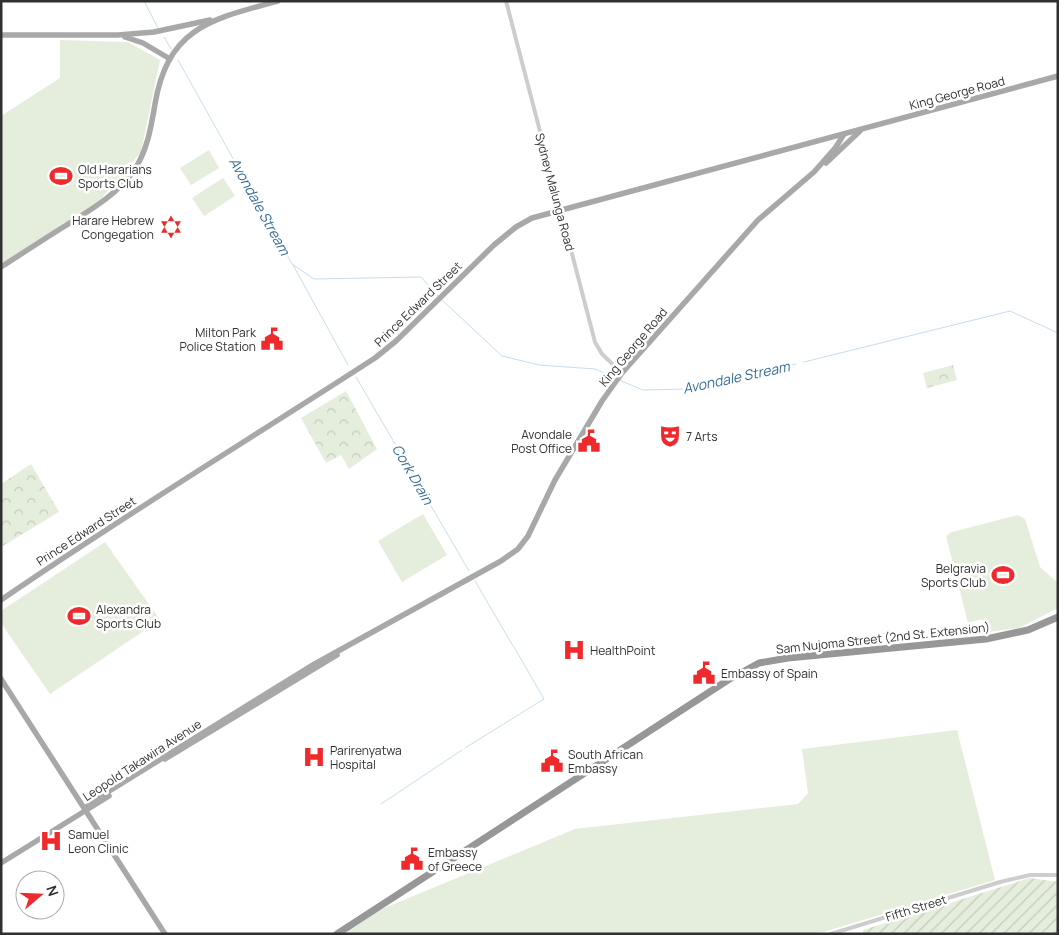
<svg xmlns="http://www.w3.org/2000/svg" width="1059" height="935" font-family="Manrope,sans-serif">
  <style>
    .grass { fill: #e5eddd }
    .park { fill: url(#park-crowns) }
    .garden { fill: url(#garden-furrows) }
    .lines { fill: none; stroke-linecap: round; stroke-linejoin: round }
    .stream { stroke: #c8ddee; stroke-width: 1 }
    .minor { stroke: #cdcdcd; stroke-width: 4 }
    .major { stroke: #a8a8a8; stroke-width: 5.5 }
    .highway { stroke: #979797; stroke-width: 7 }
    .labels { text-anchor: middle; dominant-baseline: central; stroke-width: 5; stroke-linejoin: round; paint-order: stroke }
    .street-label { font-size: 12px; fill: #303030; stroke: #fff }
    .poi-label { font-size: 12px; fill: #303030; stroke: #fff; text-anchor: start }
    .water-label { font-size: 14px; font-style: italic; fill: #396d96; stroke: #fff }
  </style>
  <defs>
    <pattern id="park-crowns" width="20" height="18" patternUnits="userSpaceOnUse" patternTransform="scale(1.25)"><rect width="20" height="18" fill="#e5eddd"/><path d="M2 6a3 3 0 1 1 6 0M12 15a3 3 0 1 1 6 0" fill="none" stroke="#c5ccbe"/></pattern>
    <pattern id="garden-furrows" width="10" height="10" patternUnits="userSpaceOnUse" patternTransform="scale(1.25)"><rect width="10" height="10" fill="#e5eddd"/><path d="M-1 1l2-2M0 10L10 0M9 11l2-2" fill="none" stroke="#c5ccbe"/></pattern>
  </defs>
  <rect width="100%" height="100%" fill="#fff"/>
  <g class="grass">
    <path d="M 60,40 L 128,42 L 160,60 L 141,152 L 100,200 L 1,265 L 1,116 L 60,78 Z"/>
    <path d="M 209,150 L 219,168 L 191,185 L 180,168 Z"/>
    <path d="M 223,178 L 235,196 L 204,216 L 192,198 Z"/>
    <path d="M 423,514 L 447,555 L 402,582 L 378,541 Z"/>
    <path d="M 1018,515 L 1025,519 L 1040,567 L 1058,583 L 1058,608 L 1019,628 L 988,632 L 982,619 L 968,623 L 946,536 L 952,532 Z"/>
    <path d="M 105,542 L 160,620 L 50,694 L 1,623 L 1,611 Z"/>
    <path d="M 957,730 L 995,880 L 817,934 L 344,934 L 382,909 L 575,829 L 798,804 L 808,793 L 802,749 Z"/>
  </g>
  <g class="park">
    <path d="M 953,365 L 957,380 L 927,388 L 923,373 Z"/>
    <path d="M 346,391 L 377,449 L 349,469 L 341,455 L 326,463 L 301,418 Z"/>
    <path d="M 31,464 L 59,512 L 1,547 L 1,484 Z"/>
  </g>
  <path class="garden" d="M 1030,878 L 1058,882 L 1058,934 L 863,934 L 863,930 Z"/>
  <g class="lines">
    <g class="stream">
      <path d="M 144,1 L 158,28"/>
      <path d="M 164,37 L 171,49"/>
      <path d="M 178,60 L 292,264 L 314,279 L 421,277 L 438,296"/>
      <path d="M 293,265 L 348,365"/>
      <path d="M 441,299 L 502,356 L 539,365 L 595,369 L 616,378"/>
      <path d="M 804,362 L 1010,311 L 1058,333"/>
      <path d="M 356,377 L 469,571"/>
      <path d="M 619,380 L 643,390 L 686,389 L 796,364"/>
      <path d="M 475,581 L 513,646"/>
      <path d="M 465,748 L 544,699 L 514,647"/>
      <path d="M 381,804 L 462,750"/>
    </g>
    <g class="minor">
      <path d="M 506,1 L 595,342 L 602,354 L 622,373"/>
      <path d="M 831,934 L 1000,882 L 1030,875 L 1058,875"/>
    </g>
    <g class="major">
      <path d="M 1,35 L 118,35 L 154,32 L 210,20"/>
      <path d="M 125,37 L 143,43 L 170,59"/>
      <path d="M 826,163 L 860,131"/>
      <path d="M 1,267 C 23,253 44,239 65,226 C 90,210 115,196 133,172 C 147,152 151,128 155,104 C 168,27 212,19 278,1"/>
      <path d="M 1,600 C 123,516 250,439 375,358 L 396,341 L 494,245 L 516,227 L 532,218 L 1058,76"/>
      <path d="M 1,679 L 165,934"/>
      <path d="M 165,759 L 337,655"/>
      <path d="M 85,809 L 90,803 L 311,666 L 501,561 L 518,549 L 528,536 L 555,480 L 602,401 L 622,373 L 758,220 L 814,172 L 836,147 L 844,134"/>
      <path d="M 1,863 L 109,796"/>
    </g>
    <path class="highway" d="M 337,934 L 728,680 L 759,663 L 788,658 L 986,639 L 1028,630 L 1058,617"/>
  </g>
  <defs>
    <symbol id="stadium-bare" viewBox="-9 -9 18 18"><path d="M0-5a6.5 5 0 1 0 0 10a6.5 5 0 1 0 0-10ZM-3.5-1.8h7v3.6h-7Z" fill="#ee2a2d" stroke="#fff" stroke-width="2.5" paint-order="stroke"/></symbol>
    <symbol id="synagogue-bare" viewBox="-9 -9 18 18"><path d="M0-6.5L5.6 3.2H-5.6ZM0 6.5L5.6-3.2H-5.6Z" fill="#ee2a2d" stroke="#fff" stroke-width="2.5" paint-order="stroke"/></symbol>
    <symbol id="civic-bare" viewBox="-9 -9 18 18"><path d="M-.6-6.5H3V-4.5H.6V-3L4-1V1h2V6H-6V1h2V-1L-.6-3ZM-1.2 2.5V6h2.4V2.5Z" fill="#ee2a2d" stroke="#fff" stroke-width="2.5" paint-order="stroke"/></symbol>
    <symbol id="theatre-bare" viewBox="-9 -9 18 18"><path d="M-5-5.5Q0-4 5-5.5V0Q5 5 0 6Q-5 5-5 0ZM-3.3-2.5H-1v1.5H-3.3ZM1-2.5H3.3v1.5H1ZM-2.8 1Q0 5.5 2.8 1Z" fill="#ee2a2d" stroke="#fff" stroke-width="2.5" paint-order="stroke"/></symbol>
    <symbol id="hospital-bare" viewBox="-9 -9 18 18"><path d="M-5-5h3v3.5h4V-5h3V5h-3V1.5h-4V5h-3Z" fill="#ee2a2d" stroke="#fff" stroke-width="2.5" paint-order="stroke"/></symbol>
  </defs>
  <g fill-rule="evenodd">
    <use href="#stadium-bare" x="45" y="160" width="32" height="32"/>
    <use href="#synagogue-bare" x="155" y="211" width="32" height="32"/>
    <use href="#civic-bare" x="256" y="323" width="32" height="32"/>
    <use href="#theatre-bare" x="654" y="420" width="32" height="32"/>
    <use href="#civic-bare" x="573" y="425" width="32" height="32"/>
    <use href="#stadium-bare" x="987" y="559" width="32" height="32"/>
    <use href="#stadium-bare" x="63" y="600" width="32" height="32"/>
    <use href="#hospital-bare" x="558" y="634" width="32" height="32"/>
    <use href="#civic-bare" x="688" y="657" width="32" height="32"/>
    <use href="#hospital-bare" x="298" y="741" width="32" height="32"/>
    <use href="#civic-bare" x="536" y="745" width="32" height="32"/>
    <use href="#hospital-bare" x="35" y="825" width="32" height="32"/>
    <use href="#civic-bare" x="396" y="843" width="32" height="32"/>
  </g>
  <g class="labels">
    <g class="street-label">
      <text transform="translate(957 93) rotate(-15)">King George Road</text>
      <text transform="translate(555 192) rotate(75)">Sydney Malunga Road</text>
      <text transform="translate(418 304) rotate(-44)">Prince Edward Street</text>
      <text transform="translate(633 347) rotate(-50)">King George Road</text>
      <text transform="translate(86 531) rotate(-33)">Prince Edward Street</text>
      <text transform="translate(883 638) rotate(-6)">Sam Nujoma Street (2nd St. Extension)</text>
      <text transform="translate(142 760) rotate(-33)">Leopold Takawira Avenue</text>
      <text transform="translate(916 908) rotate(-17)">Fifth Street</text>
    </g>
    <g class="poi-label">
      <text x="78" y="169">Old Hararians<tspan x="78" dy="14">Sports Club</tspan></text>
      <text x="154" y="220" text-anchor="end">Harare Hebrew<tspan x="154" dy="14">Congegation</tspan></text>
      <text x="256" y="332" text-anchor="end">Milton Park<tspan x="256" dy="14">Police Station</tspan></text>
      <text x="572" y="434" text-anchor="end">Avondale<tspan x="572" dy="14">Post Office</tspan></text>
      <text x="686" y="436">7 Arts</text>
      <text x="986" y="568" text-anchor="end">Belgravia<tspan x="986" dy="14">Sports Club</tspan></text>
      <text x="96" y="609">Alexandra<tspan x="96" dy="14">Sports Club</tspan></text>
      <text x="590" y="650">HealthPoint</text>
      <text x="721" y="673">Embassy of Spain</text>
      <text x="330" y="750">Parirenyatwa<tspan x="330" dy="14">Hospital</tspan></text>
      <text x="568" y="754">South African<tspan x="568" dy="14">Embassy</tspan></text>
      <text x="68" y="834">Samuel<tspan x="68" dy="14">Leon Clinic</tspan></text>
      <text x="428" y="852">Embassy<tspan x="428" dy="14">of Greece</tspan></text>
    </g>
    <g class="water-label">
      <text transform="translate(260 206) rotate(61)">Avondale Stream</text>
      <text transform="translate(736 377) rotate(-12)">Avondale Stream</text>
      <text transform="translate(413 474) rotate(60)">Cork Drain</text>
    </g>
  </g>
  <rect width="1059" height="935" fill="none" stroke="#303030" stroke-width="5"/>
  <g transform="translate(40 895) rotate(71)"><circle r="24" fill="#ffffff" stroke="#acacac"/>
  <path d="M0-4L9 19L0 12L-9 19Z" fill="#ee2a2d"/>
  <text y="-8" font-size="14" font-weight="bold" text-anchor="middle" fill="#303030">N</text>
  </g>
</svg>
